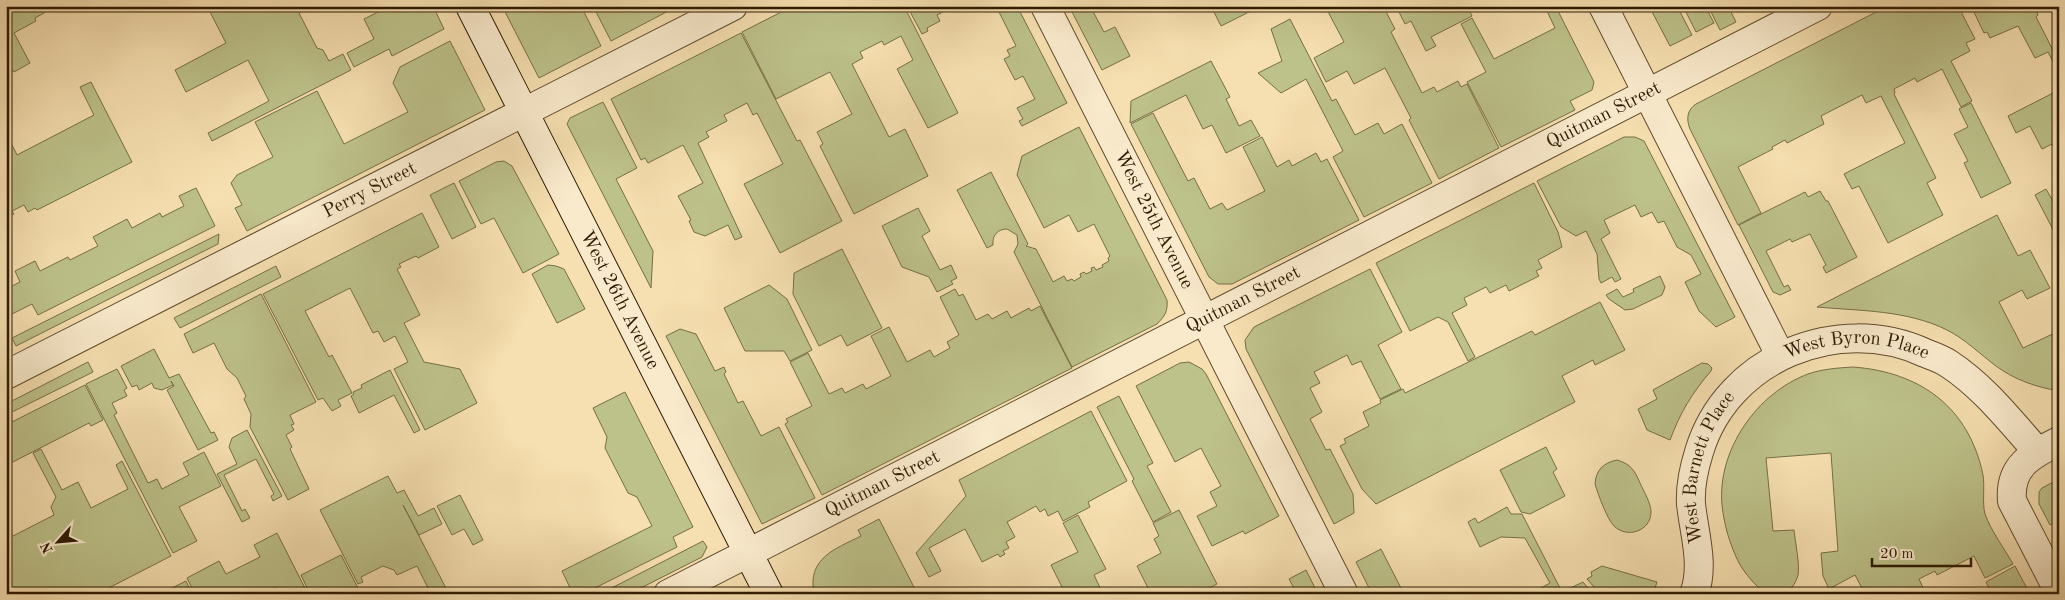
<svg xmlns="http://www.w3.org/2000/svg" width="2065" height="600" font-family="'Old Standard TT',serif">
  <style>
    .green { fill: #bdc18a; stroke: #766e46 }
    .lines { fill: none; stroke-linecap: round; stroke-linejoin: round }
    .street-casing { stroke: #604c2e; stroke-width: 30 }
    .secondary-casing { stroke: #2e1b03; stroke-width: 30 }
    .street { stroke: #f9eacc; stroke-width: 28 }
    .secondary { stroke: #f9eacc; stroke-width: 28 }
    .labels { text-anchor: middle; dominant-baseline: central; stroke-width: 4.5; stroke-linejoin: round; paint-order: stroke }
    .street-label { font-size: 19px; fill: #2e1b03; stroke: #f9eacc }
  </style>
  <rect width="100%" height="100%" fill="#f6dfb0"/>
  <filter id="stains"><feTurbulence type="fractalNoise" baseFrequency=".004" numOctaves="4"/><feColorMatrix values="0 0 0 0 .2 0 0 0 0 .09 0 0 0 0 .02 0 0 0 .5 -.17"/></filter>
  <radialGradient id="worn" r=".72"><stop offset=".6" stop-color="#630" stop-opacity="0"/><stop offset="1" stop-color="#630" stop-opacity=".3"/></radialGradient>
  <g class="green">
    <path d="M 6,6 L 45,6 L 44,13 L 35,18 L 36,21 L 14,33 L 30,63 L 14,72 L 6,58 Z"/>
    <path d="M 211,6 L 311,6 L 299,13 L 317,48 L 323,50 L 329,61 L 343,54 L 351,70 L 212,141 L 208,133 L 269,101 L 248,60 L 186,92 L 175,70 L 226,43 L 208,8 Z"/>
    <path d="M 390,6 L 433,6 L 444,29 L 392,56 L 389,49 L 354,67 L 347,53 L 374,39 L 364,19 Z"/>
    <path d="M 502,6 L 576,6 L 577,8 L 581,6 L 601,46 L 539,78 Z"/>
    <path d="M 593,6 L 678,6 L 611,41 Z"/>
    <path d="M 793,6 L 904,6 L 958,113 L 928,128 L 897,69 L 913,60 L 901,36 L 884,45 L 882,41 L 860,52 L 863,58 L 852,64 L 889,137 L 905,129 L 928,176 L 854,214 L 820,146 L 823,144 L 817,132 L 852,114 L 830,72 L 776,99 L 742,32 Z"/>
    <path d="M 907,6 L 942,6 L 945,11 L 937,15 L 940,21 L 927,28 L 928,31 L 922,34 Z"/>
    <path d="M 996,6 L 1017,6 L 1067,103 L 1022,126 L 1019,121 L 1023,119 L 1017,108 L 1035,99 L 1023,76 L 1015,80 L 1004,59 L 1010,56 L 1007,50 L 1016,46 Z"/>
    <path d="M 1069,6 L 1090,6 L 1104,32 L 1115,27 L 1130,56 L 1102,70 Z"/>
    <path d="M 1211,6 L 1261,6 L 1221,26 Z"/>
    <path d="M 1325,6 L 1383,6 L 1395,29 L 1391,32 L 1422,93 L 1434,87 L 1437,92 L 1458,81 L 1461,87 L 1467,84 L 1499,148 L 1439,179 L 1409,120 L 1411,118 L 1385,68 L 1354,84 L 1347,71 L 1326,82 L 1314,58 L 1344,42 Z"/>
    <path d="M 1396,6 L 1467,6 L 1472,16 L 1431,37 L 1436,46 L 1426,51 L 1411,21 L 1405,24 Z"/>
    <path d="M 1649,6 L 1677,6 L 1692,35 L 1670,46 Z"/>
    <path d="M 1683,6 L 1705,6 L 1714,23 L 1696,32 Z"/>
    <path d="M 1708,6 L 1728,6 L 1736,22 L 1720,30 Z"/>
    <path d="M 1888,6 L 1958,6 L 1975,39 L 1966,43 L 1970,51 L 1951,61 L 1972,101 L 1961,107 L 1942,69 L 1917,82 L 1915,78 L 1894,89 L 1895,93 L 1894,94 L 1936,178 L 1927,183 L 1943,215 L 1888,243 L 1859,186 L 1852,189 L 1844,174 L 1905,143 L 1881,96 L 1866,103 L 1862,95 L 1821,116 L 1824,124 L 1787,143 L 1785,140 L 1772,147 L 1773,149 L 1738,167 L 1761,213 L 1738,225 L 1690,129 C 1686,119 1687,110 1696,104 Z"/>
    <path d="M 1971,6 L 2034,6 L 2038,15 L 2036,17 L 2059,62 L 2059,73 L 2048,52 L 2035,58 L 2018,26 L 1990,38 L 1987,32 L 1984,33 Z"/>
    <path d="M 1556,7 L 1594,82 L 1592,90 L 1570,101 L 1575,110 L 1501,147 L 1467,82 L 1486,72 L 1461,24 L 1472,18 L 1494,59 L 1555,28 L 1547,11 Z"/>
    <path d="M 1290,19 L 1332,101 L 1336,99 L 1355,135 L 1378,123 L 1384,134 L 1402,124 L 1432,183 L 1364,217 L 1333,157 L 1343,151 L 1306,79 L 1281,93 L 1258,73 L 1282,61 L 1271,29 Z"/>
    <path d="M 741,33 L 797,141 L 800,140 L 842,221 L 780,253 L 744,184 L 783,164 L 757,113 L 753,115 L 747,103 L 724,115 L 727,121 L 706,132 L 709,137 L 698,143 L 742,237 L 735,240 L 728,225 L 705,236 L 694,232 L 689,221 L 691,220 L 678,196 L 703,183 L 683,145 L 648,163 L 645,158 L 641,160 L 611,99 Z"/>
    <path d="M 450,41 L 485,110 L 247,231 L 235,208 L 242,205 L 231,183 L 237,175 L 273,157 L 255,122 L 317,91 L 344,144 L 408,112 L 393,83 L 400,67 Z"/>
    <path d="M 1211,61 L 1230,97 L 1226,99 L 1239,126 L 1251,120 L 1260,136 L 1226,153 L 1212,125 L 1203,129 L 1186,95 L 1130,123 L 1131,101 Z"/>
    <path d="M 91,82 L 132,162 L 37,210 L 35,208 L 28,212 L 24,205 L 12,211 L 14,214 L 6,218 L 6,133 L 17,155 L 94,115 L 80,87 Z"/>
    <path d="M 2059,90 L 2059,151 L 2057,152 L 2052,144 L 2042,149 L 2030,126 L 2016,133 L 2008,116 Z"/>
    <path d="M 603,102 L 637,168 L 616,179 L 653,251 L 651,288 L 567,124 L 570,118 Z"/>
    <path d="M 1971,103 L 2011,183 L 1981,198 L 1964,163 L 1968,161 L 1954,134 L 1968,127 L 1959,109 Z"/>
    <path d="M 1153,113 L 1188,181 L 1194,178 L 1210,209 L 1222,203 L 1227,210 L 1265,191 L 1243,147 L 1262,137 L 1277,167 L 1289,160 L 1292,166 L 1316,153 L 1321,162 L 1327,159 L 1359,220 L 1232,284 L 1218,284 L 1209,277 L 1131,124 Z"/>
    <path d="M 1079,127 L 1167,300 C 1168,311 1165,316 1157,324 L 1072,367 L 1014,252 L 1018,244 L 1017,235 L 1007,229 C 998,229 992,235 993,245 L 987,248 L 957,190 L 991,172 L 1028,244 L 1026,246 L 1036,249 L 1053,282 L 1064,276 L 1067,281 L 1072,279 L 1074,281 L 1081,277 L 1080,274 L 1084,272 L 1086,274 L 1092,271 L 1091,268 L 1094,267 L 1096,270 L 1103,267 L 1102,265 L 1109,261 L 1108,258 L 1110,256 L 1094,224 L 1078,232 L 1069,215 L 1044,228 L 1017,175 L 1022,156 Z"/>
    <path d="M 1624,137 L 1635,137 L 1644,141 L 1735,317 L 1716,327 L 1699,311 L 1685,282 L 1701,274 L 1691,255 L 1677,247 L 1664,221 L 1658,223 L 1652,212 L 1641,217 L 1635,205 L 1604,220 L 1610,233 L 1601,239 L 1621,279 L 1615,282 L 1612,277 L 1601,283 L 1599,279 L 1597,254 L 1586,231 L 1576,236 L 1561,227 L 1537,181 Z"/>
    <path d="M 504,161 L 512,166 L 559,254 L 523,273 L 494,218 L 481,224 L 459,181 L 496,162 Z"/>
    <path d="M 454,183 L 476,227 L 452,239 L 430,195 Z"/>
    <path d="M 1534,183 L 1558,232 L 1562,247 L 1538,260 L 1542,268 L 1536,271 L 1539,276 L 1509,291 L 1506,285 L 1490,293 L 1486,287 L 1464,298 L 1467,305 L 1452,313 L 1475,357 L 1468,361 L 1448,322 L 1438,317 L 1410,331 L 1376,263 Z"/>
    <path d="M 196,188 L 215,226 L 38,315 L 32,304 L 6,317 L 6,289 L 20,282 L 15,271 L 35,261 L 40,271 L 68,257 L 70,260 L 98,246 L 93,237 L 127,219 L 132,228 L 160,213 L 162,217 L 184,206 L 179,196 Z"/>
    <path d="M 2046,189 L 2059,212 L 2059,241 L 2035,195 Z"/>
    <path d="M 1820,191 L 1826,201 L 1828,201 L 1857,257 L 1826,273 L 1823,267 L 1826,265 L 1810,234 L 1792,242 L 1790,239 L 1766,251 L 1784,287 L 1788,285 L 1791,290 L 1780,295 L 1773,292 L 1739,225 L 1805,192 L 1808,197 Z"/>
    <path d="M 918,208 L 930,231 L 922,236 L 940,270 L 951,265 L 957,278 L 951,281 L 953,284 L 937,292 L 929,277 L 902,267 L 882,226 Z"/>
    <path d="M 422,213 L 439,247 L 418,258 L 416,256 L 399,264 L 401,267 L 397,269 L 420,315 L 404,323 L 424,362 L 460,369 L 477,403 L 425,430 L 394,369 L 408,362 L 395,336 L 384,342 L 378,331 L 373,333 L 350,288 L 305,311 L 329,357 L 332,355 L 352,393 L 338,400 L 341,406 L 332,411 L 323,398 L 318,400 L 263,294 Z"/>
    <path d="M 1997,215 L 2018,256 L 2030,250 L 2050,288 L 2027,299 L 2022,290 L 1999,302 L 2023,348 L 2059,331 L 2059,391 C 2036,387 2015,380 1996,366 C 1980,354 1965,339 1947,330 C 1907,310 1861,311 1817,307 Z"/>
    <path d="M 219,234 L 218,244 L 16,346 L 12,338 Z"/>
    <path d="M 842,249 L 882,328 L 847,346 L 841,335 L 819,346 L 793,294 L 794,273 Z"/>
    <path d="M 548,265 L 556,266 L 564,269 L 585,309 L 557,323 L 532,274 Z"/>
    <path d="M 276,266 L 281,277 L 180,328 L 174,318 Z"/>
    <path d="M 1370,269 L 1402,332 L 1378,345 L 1401,389 L 1380,399 L 1361,361 L 1352,365 L 1347,355 L 1314,372 L 1320,383 L 1310,388 L 1322,412 L 1310,419 L 1326,450 L 1330,449 L 1353,494 L 1354,513 L 1334,524 L 1246,349 L 1245,340 L 1254,327 Z"/>
    <path d="M 1660,276 L 1665,287 L 1662,295 L 1633,309 L 1625,310 L 1609,299 L 1606,295 L 1617,289 L 1623,297 L 1634,292 L 1633,289 Z"/>
    <path d="M 769,285 L 787,299 L 812,350 L 790,361 L 784,351 L 745,351 L 724,308 Z"/>
    <path d="M 955,289 L 959,296 L 963,294 L 976,320 L 988,314 L 992,319 L 1007,311 L 1011,318 L 1029,308 L 1031,311 L 1040,306 L 1072,368 L 822,495 L 785,424 L 788,422 L 786,419 L 812,406 L 790,362 L 808,353 L 829,394 L 842,388 L 845,393 L 863,384 L 866,389 L 891,376 L 871,336 L 889,327 L 907,362 L 930,350 L 934,357 L 950,348 L 947,342 L 959,335 L 940,297 Z"/>
    <path d="M 261,294 L 316,402 L 290,415 L 294,424 L 291,425 L 294,430 L 286,435 L 292,447 L 290,449 L 309,489 L 288,500 L 250,427 L 251,414 L 244,399 L 246,396 L 237,378 L 227,369 L 214,343 L 193,353 L 184,334 Z"/>
    <path d="M 1600,302 L 1625,350 L 1595,365 L 1593,360 L 1562,376 L 1575,402 L 1376,504 L 1362,489 L 1340,446 L 1346,443 L 1344,439 L 1369,426 L 1363,412 L 1381,403 L 1380,400 L 1403,389 L 1405,393 L 1532,331 L 1535,335 Z"/>
    <path d="M 680,329 L 696,334 L 715,371 L 724,367 L 726,372 L 724,374 L 738,403 L 743,401 L 761,436 L 779,427 L 815,498 L 762,524 L 666,336 Z"/>
    <path d="M 154,349 L 169,378 L 179,374 L 211,433 L 214,432 L 218,440 L 198,450 L 167,390 L 174,386 L 171,381 L 173,385 L 162,390 L 154,388 L 152,383 L 139,390 L 137,385 L 132,387 L 121,366 Z"/>
    <path d="M 88,362 L 93,372 L 6,415 L 6,404 Z"/>
    <path d="M 1189,362 L 1202,369 L 1206,374 L 1279,516 L 1245,534 L 1243,531 L 1212,546 L 1197,516 L 1217,506 L 1210,492 L 1221,486 L 1201,448 L 1175,462 L 1136,386 L 1180,363 Z"/>
    <path d="M 1702,363 L 1708,364 L 1712,368 L 1711,371 C 1692,393 1680,413 1670,440 L 1647,430 L 1638,409 L 1657,399 L 1653,390 Z"/>
    <path d="M 1853,367 C 1920,372 1969,407 1983,475 C 1985,487 1982,502 1985,514 C 1991,531 2004,548 2013,564 L 1985,578 L 1974,556 L 1937,575 L 1935,571 L 1919,579 L 1926,594 L 1865,594 L 1855,575 L 1829,589 L 1823,576 L 1821,553 L 1838,551 L 1831,453 L 1766,458 L 1773,531 L 1794,530 C 1795,541 1800,564 1798,575 C 1794,590 1782,599 1767,593 C 1757,589 1744,572 1739,563 C 1730,545 1724,525 1722,505 C 1717,450 1757,393 1808,374 C 1822,369 1837,368 1853,367 Z"/>
    <path d="M 117,369 L 127,388 L 124,390 L 127,396 L 112,403 L 117,413 L 114,415 L 148,483 L 157,479 L 162,489 L 189,475 L 183,463 L 204,452 L 221,486 L 179,507 L 197,541 L 173,553 L 86,384 Z"/>
    <path d="M 390,370 L 420,430 L 414,433 L 394,395 L 359,413 L 351,396 L 354,394 L 353,392 L 362,388 L 361,385 Z"/>
    <path d="M 85,385 L 103,420 L 91,426 L 89,423 L 7,465 L 6,425 Z"/>
    <path d="M 625,392 L 693,527 L 673,537 L 677,547 L 583,594 L 573,594 L 562,571 L 652,526 L 637,497 L 628,493 L 605,448 L 607,437 L 593,408 Z"/>
    <path d="M 1119,396 L 1153,463 L 1147,466 L 1171,512 L 1153,522 L 1132,481 L 1134,479 L 1097,407 Z"/>
    <path d="M 1091,411 L 1127,481 L 1088,502 L 1090,507 L 1063,521 L 1058,511 L 1048,516 L 1045,509 L 1040,512 L 1036,506 L 1007,522 L 1015,537 L 1006,542 L 1009,548 L 1003,551 L 1005,554 L 1000,557 L 998,554 L 982,562 L 965,529 L 929,548 L 941,571 L 929,577 L 916,553 L 966,496 L 959,480 Z"/>
    <path d="M 247,430 L 282,496 L 273,501 L 271,496 L 274,494 L 256,459 L 224,475 L 242,511 L 245,509 L 250,518 L 242,522 L 217,474 L 237,464 L 229,447 L 232,438 Z"/>
    <path d="M 1546,447 L 1557,469 L 1553,472 L 1565,496 L 1530,514 L 1521,512 L 1500,470 Z"/>
    <path d="M 41,449 L 62,490 L 78,482 L 91,508 L 128,489 L 116,465 L 122,461 L 171,556 L 97,594 L 6,594 L 6,526 L 11,537 L 54,515 L 51,507 L 56,497 L 33,453 Z"/>
    <path d="M 1617,460 C 1631,464 1635,471 1640,483 C 1644,492 1651,503 1651,512 C 1651,531 1627,539 1614,526 C 1607,519 1598,494 1595,484 C 1596,470 1603,463 1617,460 Z"/>
    <path d="M 388,476 L 397,493 L 404,490 L 418,516 L 434,508 L 442,524 L 419,535 L 403,505 L 449,594 L 431,594 L 417,566 L 397,575 L 394,570 L 383,566 L 361,577 L 363,582 L 358,584 L 320,510 Z"/>
    <path d="M 2059,479 L 2059,520 L 2050,525 L 2039,504 L 2039,492 L 2042,488 Z"/>
    <path d="M 460,495 L 483,540 L 473,545 L 464,529 L 452,535 L 437,506 Z"/>
    <path d="M 1507,507 L 1511,514 L 1522,514 L 1562,592 L 1583,582 L 1593,594 L 1530,594 L 1550,583 L 1525,538 L 1501,537 L 1480,547 L 1468,522 L 1475,518 L 1478,523 Z"/>
    <path d="M 1179,510 L 1217,584 L 1198,594 L 1151,594 L 1137,566 L 1161,553 L 1154,539 L 1159,536 L 1153,523 Z"/>
    <path d="M 1078,515 L 1106,569 L 1094,575 L 1103,594 L 1060,594 L 1064,591 L 1051,565 L 1078,552 L 1063,523 Z"/>
    <path d="M 879,519 L 916,591 L 905,594 L 902,589 L 892,594 L 814,594 C 807,558 835,549 861,536 L 858,530 Z"/>
    <path d="M 277,533 L 308,594 L 280,594 L 276,587 L 262,594 L 195,594 L 187,578 L 219,561 L 226,574 L 260,557 L 254,545 Z"/>
    <path d="M 703,541 L 707,547 L 702,557 L 629,594 L 600,594 Z"/>
    <path d="M 1381,549 L 1404,594 L 1372,594 L 1356,562 Z"/>
    <path d="M 341,555 L 361,594 L 310,594 L 301,575 Z"/>
    <path d="M 1602,566 L 1657,582 L 1653,594 L 1600,594 L 1587,579 L 1592,576 L 1591,572 Z"/>
    <path d="M 2015,566 L 2030,594 L 1992,594 L 1986,582 Z"/>
    <path d="M 1306,570 L 1318,594 L 1297,594 L 1289,579 Z"/>
    <path d="M 186,581 L 192,594 L 160,594 Z"/>
  </g>
  <g class="lines">
    <defs>
      <g id="street">
        <path id="s1" d="M 1045,6 L 1344,594"/>
        <path d="M 1603,6 L 1780,355"/>
        <path id="s2" d="M 6,375 L 733,6"/>
        <path d="M 2059,441 C 2031,455 2009,466 2012,501 L 2059,592"/>
        <path id="s3" d="M 668,594 L 1818,6"/>
        <path id="s4" d="M 1694,594 C 1705,566 1694,533 1691,504 C 1690,487 1694,468 1699,452 C 1727,358 1838,313 1925,353 C 1933,356 1942,359 1949,364 C 1984,387 2010,421 2037,451"/>
      </g>
      <g id="secondary">
        <path id="s5" d="M 470,6 L 769,594"/>
      </g>
    </defs>
    <use href="#street" class="street-casing"/>
    <use href="#secondary" class="secondary-casing"/>
    <use href="#street" class="street"/>
    <use href="#secondary" class="secondary"/>
  </g>
  <g class="labels">
    <g class="street-label">
      <text stroke="none"><textPath href="#s3" startOffset="1051">Quitman Street</textPath></text>
      <text stroke="none"><textPath href="#s2" startOffset="408">Perry Street</textPath></text>
      <text stroke="none"><textPath href="#s1" startOffset="240">West 25th Avenue</textPath></text>
      <text stroke="none"><textPath href="#s5" startOffset="330">West 26th Avenue</textPath></text>
      <text stroke="none"><textPath href="#s3" startOffset="646">Quitman Street</textPath></text>
      <text stroke="none"><textPath href="#s4" startOffset="352">West Byron Place</textPath></text>
      <text stroke="none"><textPath href="#s4" startOffset="131">West Barnett Place</textPath></text>
      <text stroke="none"><textPath href="#s3" startOffset="241">Quitman Street</textPath></text>
    </g>
  </g>
  <rect width="2065" height="600" fill="none" stroke="#f6dfb0" stroke-width="25"/>
  <rect x="8" y="8" width="2050" height="585" fill="none" stroke="#2e1b03" stroke-width="2.5"/>
  <rect x="12" y="12" width="2040" height="575" fill="none" stroke="#2e1b03"/>
  <g transform="translate(58 542) rotate(243)" stroke="#f9eacc" stroke-width="4" paint-order="stroke">
  <path d="M0-4L9 19L0 12L-9 19Z" fill="#2e1b03"/>
  <text y="-8" font-size="14" font-weight="bold" text-anchor="middle" fill="#2e1b03">N</text>
  </g>
  <path d="M1872 558v8h99v-8" fill="none" stroke="#2e1b03" stroke-width="2.5"/>
  <text x="1880" y="558" font-size="15" fill="#2e1b03" stroke="#f9eacc" stroke-width="4" paint-order="stroke">20 m</text>
  <rect width="100%" height="100%" filter="url(#stains)"/>
  <rect width="100%" height="100%" fill="url(#worn)"/>
</svg>
